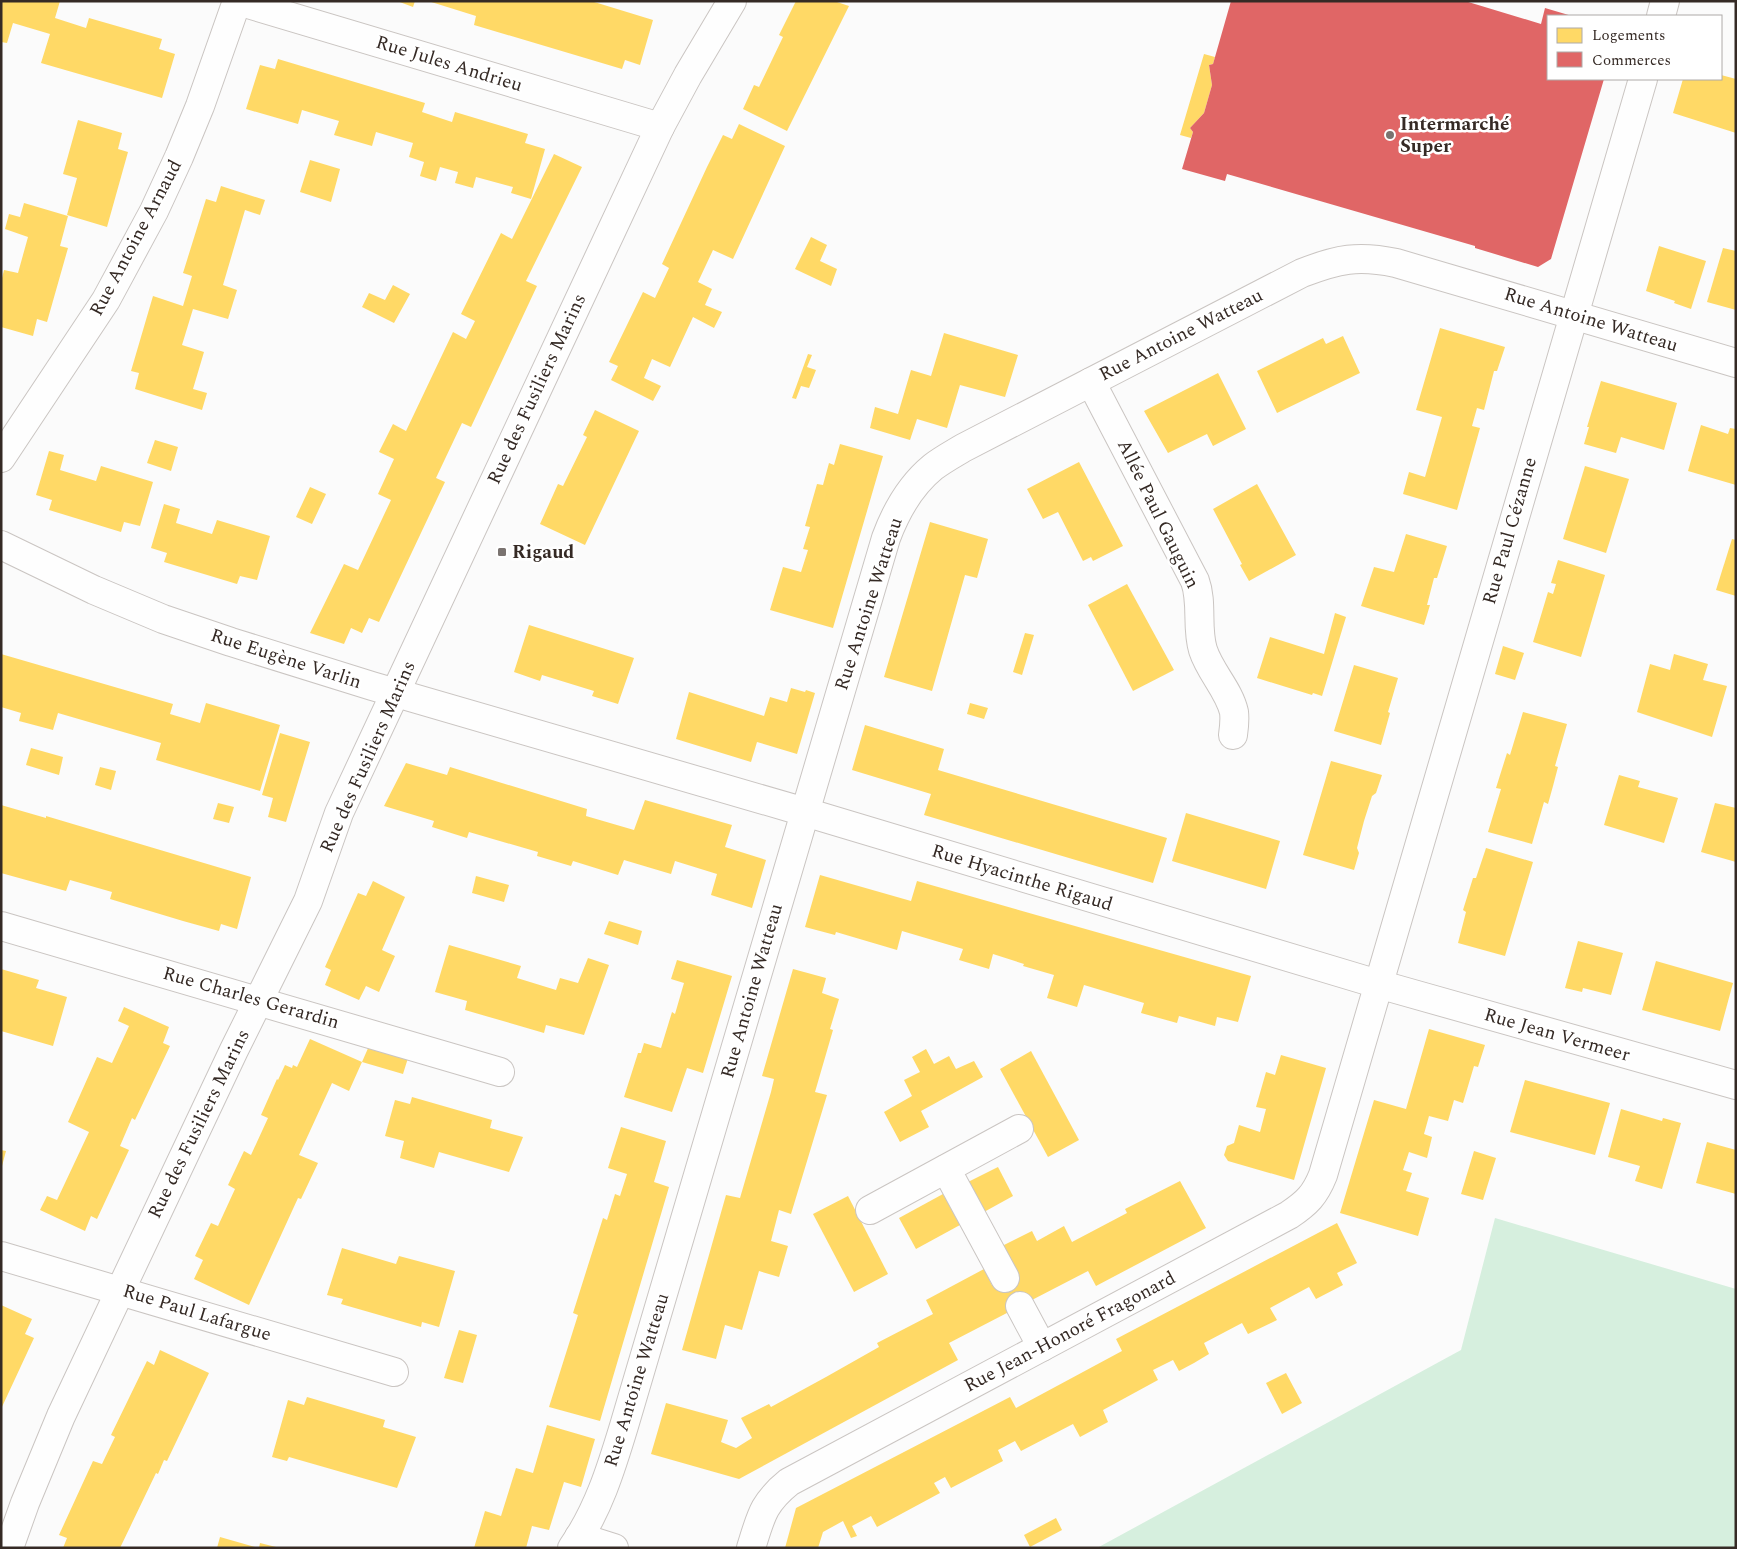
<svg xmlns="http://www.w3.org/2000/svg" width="1737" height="1549" font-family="Spectral,serif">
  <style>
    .green { fill: #d6efde }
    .homes { fill: #ffd966 }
    .shops { fill: #e06666 }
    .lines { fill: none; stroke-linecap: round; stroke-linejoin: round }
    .minor-casing { stroke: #cac5c2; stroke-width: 30 }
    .minor { stroke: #fefefe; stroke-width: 28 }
    .poi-dot { fill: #7a7370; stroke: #fff; stroke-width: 2 }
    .labels { text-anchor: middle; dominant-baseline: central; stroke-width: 5; stroke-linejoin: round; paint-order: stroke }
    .street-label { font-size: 19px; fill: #352a25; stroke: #fff }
    .poi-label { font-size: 19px; font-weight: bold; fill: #352a25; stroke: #fff; text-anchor: start }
  </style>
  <rect width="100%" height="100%" fill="#fbfbfb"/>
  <path class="green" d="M 1495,1218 L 1736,1289 L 1736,1548 L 1097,1548 L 1461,1350 Z"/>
  <g class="homes">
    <path d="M 1,1 L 60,1 L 55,18 L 86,28 L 89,18 L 162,39 L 159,49 L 175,54 L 162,98 L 41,63 L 50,34 L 13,23 L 7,43 L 1,42 Z"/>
    <path d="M 397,1 L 415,1 L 413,7 Z"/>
    <path d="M 428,1 L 591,1 L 653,20 L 640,65 L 625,60 L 622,69 L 474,25 L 476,16 Z"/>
    <path d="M 796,1 L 834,1 L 849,6 L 787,131 L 743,109 L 754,85 L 759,87 L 783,37 L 779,35 Z"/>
    <path d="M 1204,54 L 1215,57 L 1213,64 L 1209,65 L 1212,85 L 1204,113 L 1190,128 L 1193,132 L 1191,138 L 1180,135 Z"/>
    <path d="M 278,59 L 425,103 L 422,112 L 452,122 L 455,112 L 528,134 L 525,143 L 545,149 L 531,199 L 511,193 L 513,187 L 476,177 L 473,188 L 455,183 L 458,172 L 440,167 L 436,181 L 420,176 L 424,162 L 409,157 L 413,143 L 376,132 L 372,146 L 334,135 L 339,121 L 302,110 L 298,124 L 246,109 L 260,65 L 275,69 Z"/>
    <path d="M 1721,75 L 1736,79 L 1736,133 L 1673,113 L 1683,79 L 1721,79 Z"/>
    <path d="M 78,120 L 122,133 L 118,149 L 128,152 L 107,227 L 67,215 L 77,178 L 63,174 Z"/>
    <path d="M 739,124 L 785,146 L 733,259 L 713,250 L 698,282 L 712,289 L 705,305 L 722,312 L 714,328 L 693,317 L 670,367 L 652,359 L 644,378 L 661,386 L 653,401 L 611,380 L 618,366 L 609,362 L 643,292 L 655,298 L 669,268 L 662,264 L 707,167 L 723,135 L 732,139 Z"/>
    <path d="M 554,154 L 582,167 L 526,281 L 537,286 L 471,427 L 462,423 L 436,478 L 445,482 L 379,622 L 369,618 L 362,633 L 351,628 L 344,644 L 310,633 L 344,564 L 358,570 L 391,500 L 378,494 L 394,459 L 379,452 L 393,424 L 406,431 L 453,332 L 466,339 L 475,321 L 461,314 L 501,233 L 512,239 Z"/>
    <path d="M 310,160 L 340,169 L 331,202 L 300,192 Z"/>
    <path d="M 221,186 L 265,200 L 260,215 L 245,210 L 223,285 L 237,290 L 228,319 L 193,309 L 182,345 L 204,352 L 193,389 L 207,393 L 202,410 L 135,389 L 139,373 L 131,371 L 153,296 L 183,306 L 192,276 L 183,273 L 206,199 L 216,202 Z"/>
    <path d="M 24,203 L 68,216 L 60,246 L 68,248 L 47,322 L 37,319 L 33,336 L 1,327 L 1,282 L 4,270 L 18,273 L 28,237 L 5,229 L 9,214 L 20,217 Z"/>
    <path d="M 811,237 L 827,245 L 820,261 L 837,269 L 831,286 L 795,269 Z"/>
    <path d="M 1659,246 L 1706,261 L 1691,309 L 1674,303 L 1675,301 L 1646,291 Z"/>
    <path d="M 1723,248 L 1736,251 L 1736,310 L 1707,302 Z"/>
    <path d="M 393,285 L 410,294 L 394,323 L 362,307 L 369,293 L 385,300 Z"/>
    <path d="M 1440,328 L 1505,347 L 1497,371 L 1494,371 L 1484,410 L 1477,408 L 1472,426 L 1480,428 L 1457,510 L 1403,494 L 1409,472 L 1425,477 L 1442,417 L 1416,410 Z"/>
    <path d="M 944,333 L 1018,355 L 1005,397 L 960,385 L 947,428 L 917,419 L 910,440 L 870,428 L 875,407 L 898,414 L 911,370 L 931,376 Z"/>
    <path d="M 1343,336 L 1360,373 L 1277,413 L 1257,371 L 1323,338 L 1326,344 Z"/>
    <path d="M 808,354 L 812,355 L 807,367 L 816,370 L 809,388 L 801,386 L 796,399 L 792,398 Z"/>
    <path d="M 1218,373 L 1246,429 L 1213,446 L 1207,434 L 1168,453 L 1144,411 Z"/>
    <path d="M 1601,381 L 1677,403 L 1664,450 L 1621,437 L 1616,453 L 1584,444 L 1589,427 L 1587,427 Z"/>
    <path d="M 595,410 L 639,431 L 585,545 L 540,524 L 558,484 L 563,486 L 587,437 L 583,435 Z"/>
    <path d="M 1701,425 L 1728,434 L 1730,428 L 1736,429 L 1736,485 L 1688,471 Z"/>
    <path d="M 155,440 L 178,447 L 171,471 L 147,463 Z"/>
    <path d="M 840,444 L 883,456 L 833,628 L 770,610 L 783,567 L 801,572 L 808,550 L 803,549 L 810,527 L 805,526 L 817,484 L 823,485 L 829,463 L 834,465 Z"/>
    <path d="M 49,451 L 64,455 L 60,470 L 96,481 L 101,466 L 153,482 L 140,526 L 124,522 L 121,532 L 49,510 L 52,500 L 36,495 Z"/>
    <path d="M 1079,462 L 1123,546 L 1093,561 L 1091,557 L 1083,561 L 1058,512 L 1043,519 L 1027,489 Z"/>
    <path d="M 1585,466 L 1629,479 L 1606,553 L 1563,539 Z"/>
    <path d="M 1257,484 L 1296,555 L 1249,581 L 1240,565 L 1242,564 L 1213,509 Z"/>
    <path d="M 310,487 L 326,494 L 312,524 L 296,517 Z"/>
    <path d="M 164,504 L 180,509 L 176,523 L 212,534 L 217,520 L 270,536 L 257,580 L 240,576 L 237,584 L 164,562 L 167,553 L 151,548 Z"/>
    <path d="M 930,522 L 988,539 L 977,578 L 965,575 L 932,691 L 884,677 Z"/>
    <path d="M 1406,534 L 1447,546 L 1437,578 L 1434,578 L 1427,605 L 1430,605 L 1424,625 L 1361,606 L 1374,567 L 1394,572 Z"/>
    <path d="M 1732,539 L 1736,540 L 1736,596 L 1716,590 Z"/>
    <path d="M 1558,560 L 1605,575 L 1581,657 L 1533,642 L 1548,592 L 1553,594 L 1556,584 L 1551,583 Z"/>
    <path d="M 1127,584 L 1174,670 L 1133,691 L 1088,605 Z"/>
    <path d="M 1335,613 L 1346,617 L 1322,696 L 1313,693 L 1312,695 L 1257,678 L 1270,637 L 1324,654 Z"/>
    <path d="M 529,625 L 634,658 L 618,704 L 592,696 L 594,691 L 542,675 L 540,681 L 514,672 Z"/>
    <path d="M 1025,633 L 1034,635 L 1022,675 L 1013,672 Z"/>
    <path d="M 1503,646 L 1524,653 L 1515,680 L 1495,674 Z"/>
    <path d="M 1,654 L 173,704 L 170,714 L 200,723 L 206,703 L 280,725 L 260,791 L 156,760 L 161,743 L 58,713 L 53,730 L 19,721 L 21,713 L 1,707 Z"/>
    <path d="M 1674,654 L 1708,664 L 1703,680 L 1727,686 L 1712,737 L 1637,712 L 1650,664 L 1670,670 Z"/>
    <path d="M 1354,665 L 1398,678 L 1388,712 L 1390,713 L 1381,745 L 1334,731 Z"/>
    <path d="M 791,688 L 805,692 L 806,690 L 815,693 L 797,754 L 757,742 L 751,762 L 676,739 L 689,692 L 764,716 L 770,697 L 787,702 Z"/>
    <path d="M 970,703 L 988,708 L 984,719 L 967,714 Z"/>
    <path d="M 1523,712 L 1567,724 L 1555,766 L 1558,767 L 1553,786 L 1548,804 L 1544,802 L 1532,844 L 1488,832 L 1501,789 L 1496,788 L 1507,753 L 1510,755 Z"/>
    <path d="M 865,725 L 944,749 L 938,770 L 1167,838 L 1153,883 L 924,815 L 931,794 L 852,770 Z"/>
    <path d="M 280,733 L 310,742 L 286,822 L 268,817 L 273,798 L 262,795 Z"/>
    <path d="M 31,748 L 63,757 L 59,775 L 26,765 Z"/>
    <path d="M 1331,761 L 1382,775 L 1376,793 L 1372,796 L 1364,821 L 1357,848 L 1359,853 L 1354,870 L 1303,855 Z"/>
    <path d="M 406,763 L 447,775 L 450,767 L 587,809 L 586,816 L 634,830 L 645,800 L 732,825 L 725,847 L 766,860 L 752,908 L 711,895 L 717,874 L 675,861 L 671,874 L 624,860 L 618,875 L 573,861 L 571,866 L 537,856 L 538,852 L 469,832 L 467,838 L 432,827 L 434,821 L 384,806 Z"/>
    <path d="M 100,767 L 116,771 L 111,790 L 95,785 Z"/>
    <path d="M 1619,775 L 1640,781 L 1638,787 L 1678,798 L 1664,843 L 1604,825 Z"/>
    <path d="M 218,803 L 234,807 L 229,823 L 213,819 Z"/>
    <path d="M 1715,803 L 1736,808 L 1736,862 L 1701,852 Z"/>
    <path d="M 1,805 L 46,818 L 46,816 L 251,877 L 237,929 L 221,924 L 219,931 L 183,921 L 110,899 L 112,892 L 70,880 L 66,891 L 1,873 Z"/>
    <path d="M 1186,813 L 1280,841 L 1266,889 L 1172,861 Z"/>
    <path d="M 1486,848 L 1533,862 L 1505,956 L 1458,943 L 1466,912 L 1463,910 L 1473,878 L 1476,878 Z"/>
    <path d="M 820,875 L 911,901 L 917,881 L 1251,976 L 1238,1022 L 1217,1017 L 1215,1026 L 1179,1016 L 1177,1023 L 1141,1013 L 1144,1003 L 1084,985 L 1077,1007 L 1047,998 L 1054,975 L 1023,966 L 1024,964 L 993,954 L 989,969 L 959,960 L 963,949 L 902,931 L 897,950 L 836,932 L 835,935 L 805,927 Z"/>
    <path d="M 476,876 L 509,885 L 504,902 L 472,893 Z"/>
    <path d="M 373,881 L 405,897 L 382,950 L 395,956 L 379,992 L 366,986 L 359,1000 L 325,985 L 331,970 L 325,967 L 358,893 L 366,896 Z"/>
    <path d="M 609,921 L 642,931 L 638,945 L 604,934 Z"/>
    <path d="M 1578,941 L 1623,953 L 1611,995 L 1583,988 L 1582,992 L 1565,988 Z"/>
    <path d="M 449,945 L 521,966 L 517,978 L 556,990 L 560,978 L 578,983 L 588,958 L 609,965 L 584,1035 L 546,1025 L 544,1033 L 465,1010 L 467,1001 L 435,992 Z"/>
    <path d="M 677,960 L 732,976 L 703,1073 L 687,1068 L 672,1112 L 624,1097 L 638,1053 L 641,1053 L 644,1043 L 661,1048 L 672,1012 L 675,1014 L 684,983 L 671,979 Z"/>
    <path d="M 1656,961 L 1733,983 L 1720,1031 L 1642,1010 Z"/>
    <path d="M 1,969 L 39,980 L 36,988 L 67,997 L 53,1046 L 1,1031 Z"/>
    <path d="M 793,969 L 826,978 L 822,993 L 839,999 L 830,1029 L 833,1030 L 815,1092 L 827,1095 L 791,1214 L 779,1210 L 771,1241 L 788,1246 L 779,1277 L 759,1271 L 742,1330 L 725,1325 L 716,1359 L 682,1350 L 726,1195 L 740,1198 L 771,1092 L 774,1079 L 762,1076 Z"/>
    <path d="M 124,1007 L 169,1027 L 163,1043 L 170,1046 L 135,1120 L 132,1118 L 120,1146 L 129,1150 L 97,1219 L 91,1216 L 85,1231 L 40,1210 L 47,1196 L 57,1200 L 89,1132 L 68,1122 L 97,1057 L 112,1063 L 129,1026 L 118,1021 Z"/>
    <path d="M 1429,1029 L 1485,1045 L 1478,1067 L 1474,1066 L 1463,1103 L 1454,1100 L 1448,1121 L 1429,1116 L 1424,1134 L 1432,1137 L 1427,1158 L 1409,1152 L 1403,1170 L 1412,1173 L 1406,1191 L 1429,1198 L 1418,1236 L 1340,1213 L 1374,1100 L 1406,1109 Z"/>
    <path d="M 310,1039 L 362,1062 L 349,1091 L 332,1083 L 299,1155 L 318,1163 L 301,1199 L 298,1198 L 249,1305 L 194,1279 L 203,1260 L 195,1256 L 211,1223 L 218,1226 L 235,1189 L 228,1185 L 244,1151 L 251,1155 L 268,1118 L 261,1115 L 277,1079 L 278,1080 L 285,1065 L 292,1068 L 293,1065 L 297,1067 Z"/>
    <path d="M 369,1046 L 408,1058 L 403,1074 L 362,1062 Z"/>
    <path d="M 926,1049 L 934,1064 L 949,1056 L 956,1069 L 974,1061 L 983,1077 L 921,1111 L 929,1127 L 900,1142 L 884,1112 L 912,1096 L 904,1080 L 920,1072 L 912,1057 Z"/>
    <path d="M 1031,1051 L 1079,1140 L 1048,1157 L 1000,1069 Z"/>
    <path d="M 1281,1055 L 1326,1068 L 1294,1180 L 1228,1161 L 1224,1155 L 1227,1146 L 1234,1143 L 1239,1125 L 1260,1132 L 1266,1109 L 1256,1107 L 1266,1072 L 1275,1075 Z"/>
    <path d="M 1525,1080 L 1610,1103 L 1595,1155 L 1510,1132 Z"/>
    <path d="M 412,1097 L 492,1120 L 490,1128 L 523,1137 L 509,1172 L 439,1152 L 434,1168 L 400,1158 L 404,1141 L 385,1136 L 395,1100 L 410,1104 Z"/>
    <path d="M 1621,1109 L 1662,1121 L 1663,1118 L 1681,1123 L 1662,1189 L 1635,1181 L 1640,1166 L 1608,1157 Z"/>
    <path d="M 621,1127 L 666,1141 L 654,1182 L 669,1187 L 600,1421 L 549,1407 L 578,1315 L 573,1313 L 603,1218 L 607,1220 L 615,1194 L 620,1196 L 627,1174 L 608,1168 Z"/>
    <path d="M 1707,1142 L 1736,1150 L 1736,1194 L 1696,1183 Z"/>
    <path d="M 1,1150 L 6,1151 L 2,1166 L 1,1166 Z"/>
    <path d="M 1474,1151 L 1496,1158 L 1483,1200 L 1461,1194 Z"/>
    <path d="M 998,1167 L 1013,1196 L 984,1212 L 968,1182 Z"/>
    <path d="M 1180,1181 L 1206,1228 L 1096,1286 L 1088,1271 L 949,1343 L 958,1360 L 739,1479 L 651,1454 L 666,1403 L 728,1420 L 721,1442 L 736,1448 L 752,1438 L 741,1418 L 769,1404 L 771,1407 L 826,1377 L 879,1347 L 877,1343 L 933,1314 L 926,1300 L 984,1269 L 992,1285 L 1017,1273 L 1002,1246 L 1032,1231 L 1037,1241 L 1064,1226 L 1072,1242 L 1127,1213 L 1125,1209 Z"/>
    <path d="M 943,1194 L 960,1225 L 916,1249 L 899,1218 Z"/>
    <path d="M 848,1196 L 888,1274 L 854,1292 L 813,1214 Z"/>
    <path d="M 1337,1223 L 1357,1263 L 1337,1273 L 1343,1285 L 1316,1299 L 1309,1287 L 1270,1308 L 1277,1320 L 1248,1334 L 1242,1323 L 1204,1343 L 1209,1354 L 1194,1363 L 1179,1371 L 1173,1360 L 1153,1370 L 1158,1380 L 1103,1410 L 1108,1422 L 1080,1437 L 1073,1424 L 1021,1451 L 1015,1441 L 998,1450 L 1003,1461 L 951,1488 L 945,1477 L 934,1483 L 940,1493 L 877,1527 L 871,1516 L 852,1526 L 857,1536 L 851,1538 L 843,1521 L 823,1532 L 818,1548 L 785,1548 L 796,1508 L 1010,1397 L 1016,1408 L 1122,1351 L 1116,1339 Z"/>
    <path d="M 342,1248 L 396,1264 L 399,1256 L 455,1271 L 439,1327 L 422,1322 L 421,1327 L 341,1304 L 343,1299 L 327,1295 Z"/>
    <path d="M 1,1305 L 32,1319 L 25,1334 L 34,1338 L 1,1409 Z"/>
    <path d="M 459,1330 L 477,1335 L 463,1383 L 444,1378 Z"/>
    <path d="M 160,1350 L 209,1373 L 167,1461 L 164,1460 L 158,1474 L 156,1473 L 120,1548 L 63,1548 L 67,1538 L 59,1535 L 93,1461 L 102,1464 L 115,1437 L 111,1435 L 147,1361 L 154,1365 Z"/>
    <path d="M 1286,1373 L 1302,1403 L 1282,1414 L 1266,1383 Z"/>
    <path d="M 307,1397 L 385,1420 L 383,1427 L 416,1437 L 397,1488 L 289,1457 L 287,1461 L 272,1457 L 288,1400 L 304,1405 Z"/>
    <path d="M 547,1425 L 595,1439 L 581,1487 L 564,1482 L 549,1530 L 532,1526 L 526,1548 L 474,1548 L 485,1511 L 501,1516 L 516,1468 L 533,1473 Z"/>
    <path d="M 1056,1518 L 1062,1530 L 1030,1547 L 1024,1535 Z"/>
    <path d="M 220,1537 L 255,1547 L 255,1548 L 217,1548 Z"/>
    <path d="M 260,1543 L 276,1547 L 276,1548 L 259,1548 Z"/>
  </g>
  <path class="shops" d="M 1231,1 L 1465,1 L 1541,24 L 1545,8 L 1572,16 L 1548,16 L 1548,79 L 1604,79 L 1551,259 L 1538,267 L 1475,248 L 1475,246 L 1227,174 L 1225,181 L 1182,169 L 1193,132 L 1190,128 L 1204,113 L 1212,85 L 1209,65 L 1213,64 Z"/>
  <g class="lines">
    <defs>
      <g id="minor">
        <path d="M 238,1 L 660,127"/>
        <path d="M 1661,16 L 1665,1"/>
        <path d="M 1091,382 L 1195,581 C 1203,603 1196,628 1203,650 C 1210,672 1229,690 1234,712 C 1235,720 1234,728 1233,735"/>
        <path d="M 1,458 L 106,300 L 154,211 L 179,157 L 200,106 L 237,1"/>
        <path d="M 1,545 L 94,590 L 163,619 L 231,642 L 372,686 L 805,812 L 1378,984 L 1736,1085"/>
        <path d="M 1,926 L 500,1072"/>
        <path d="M 946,1169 L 1005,1278"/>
        <path d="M 870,1210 L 1019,1129"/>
        <path d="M 1,1256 L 394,1372"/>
        <path d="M 1020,1306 L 1042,1347"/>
        <path d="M 579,1537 L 614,1548"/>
        <path d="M 9,1548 L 25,1503 L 61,1416 L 234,1050 L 308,901 L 339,813 L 660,127 L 688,75 L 732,1"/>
        <path d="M 572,1548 C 598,1511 611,1469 624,1426 L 886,538 C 896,511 911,485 933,467 C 942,460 953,454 963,448 L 1302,273 C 1338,259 1358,255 1396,263 L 1736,363"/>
        <path d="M 751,1548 C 761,1516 763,1503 789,1482 L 1289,1215 C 1307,1203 1315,1195 1323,1175 L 1643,79"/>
      </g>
    </defs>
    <use href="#minor" class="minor-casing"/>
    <use href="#minor" class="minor"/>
  </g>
  <g class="poi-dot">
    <circle cx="1390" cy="135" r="5"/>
    <rect x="497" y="547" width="10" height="10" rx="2.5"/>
  </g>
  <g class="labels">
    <g class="street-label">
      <text transform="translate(449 64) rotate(17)">Rue Jules Andrieu</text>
      <text transform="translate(136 238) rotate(-62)">Rue Antoine Arnaud</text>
      <text transform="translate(1591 320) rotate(17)">Rue Antoine Watteau</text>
      <text transform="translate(1181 335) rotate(-27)">Rue Antoine Watteau</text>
      <text transform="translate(537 389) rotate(-65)">Rue des Fusiliers Marins</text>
      <text transform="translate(1158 514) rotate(64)">Allée Paul Gauguin</text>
      <text transform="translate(1510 531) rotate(-74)">Rue Paul Cézanne</text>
      <text transform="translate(869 604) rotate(-72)">Rue Antoine Watteau</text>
      <text transform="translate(286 659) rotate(18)">Rue Eugène Varlin</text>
      <text transform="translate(368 757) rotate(-66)">Rue des Fusiliers Marins</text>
      <text transform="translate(1022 878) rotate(17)">Rue Hyacinthe Rigaud</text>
      <text transform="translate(752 991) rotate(-74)">Rue Antoine Watteau</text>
      <text transform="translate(251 998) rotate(16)">Rue Charles Gerardin</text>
      <text transform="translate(1557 1035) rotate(16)">Rue Jean Vermeer</text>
      <text transform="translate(199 1124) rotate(-64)">Rue des Fusiliers Marins</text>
      <text transform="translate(197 1313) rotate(17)">Rue Paul Lafargue</text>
      <text transform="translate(1070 1332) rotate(-28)">Rue Jean-Honoré Fragonard</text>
      <text transform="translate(637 1380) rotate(-73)">Rue Antoine Watteau</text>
    </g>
    <g class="poi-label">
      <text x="1400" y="124">Intermarché<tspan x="1400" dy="22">Super</tspan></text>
      <text x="512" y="552">Rigaud</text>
    </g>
  </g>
  <rect width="1737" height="1549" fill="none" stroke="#352a25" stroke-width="5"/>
  <rect x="1547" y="15" width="175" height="65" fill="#ffffff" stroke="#aeaaa8"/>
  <rect x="1557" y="28" width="25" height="15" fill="#ffd966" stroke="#aeaaa8"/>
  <text x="1592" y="40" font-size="15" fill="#352a25">Logements</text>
  <rect x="1557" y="52" width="25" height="15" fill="#e06666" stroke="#aeaaa8"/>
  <text x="1592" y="65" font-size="15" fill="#352a25">Commerces</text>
</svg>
